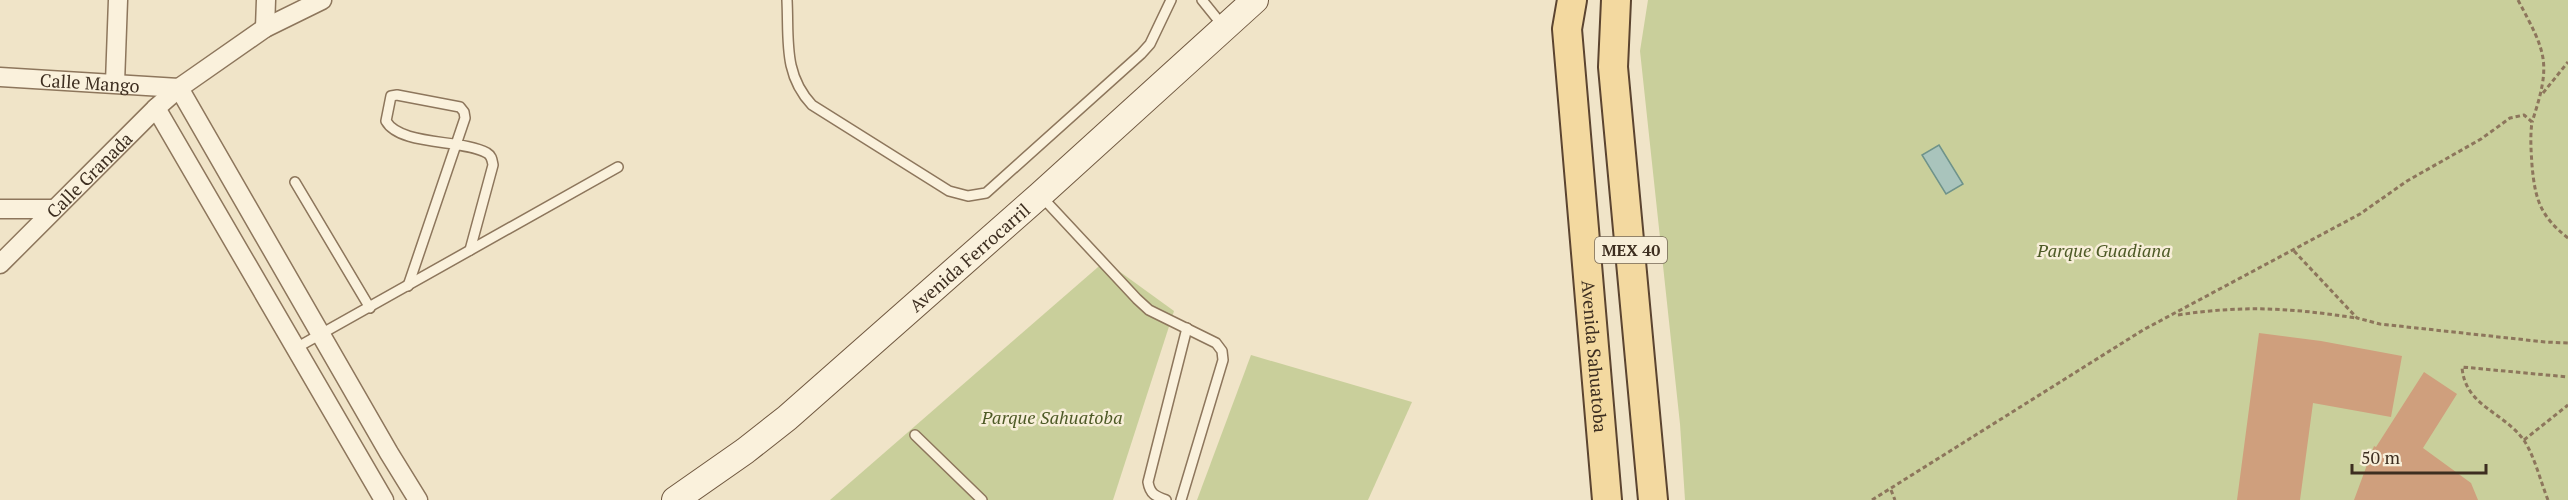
<svg xmlns="http://www.w3.org/2000/svg" width="2568" height="500" font-family="'PT Serif',serif">
  <style>
    .green { fill: #c9cf9b }
    .water { fill: #a9c4bc; stroke: #6f938a; stroke-width: 1.5 }
    .building { fill: #cf9f7d }
    .lines { fill: none; stroke-linecap: round; stroke-linejoin: round }
    .lane-casing { stroke: #8d765c; stroke-width: 12 }
    .street-casing { stroke: #8d765c; stroke-width: 21 }
    .secondary-casing { stroke: #6f573f; stroke-width: 28 }
    .primary-casing { stroke: #5b4430; stroke-width: 32 }
    .path { stroke: #8d765c; stroke-width: 3; stroke-dasharray: 4.5 3; stroke-linecap: butt }
    .lane { stroke: #faf1dc; stroke-width: 9 }
    .street { stroke: #faf1dc; stroke-width: 18 }
    .secondary { stroke: #faf1dc; stroke-width: 26 }
    .primary { stroke: #f3d9a0; stroke-width: 28 }
    .labels { text-anchor: middle; dominant-baseline: central; stroke-width: 5; stroke-linejoin: round; paint-order: stroke }
    .shield { fill: #f7eed8; stroke: #756857; stroke-width: 1.5 }
    .shield-label { font-size: 16px; font-weight: bold; fill: #3d2e20 }
    .street-label { font-size: 18px; fill: #3d2e20; stroke: #f7eed8 }
    .park-label { font-size: 18px; font-style: italic; fill: #4d5a26; stroke: #f7eed8 }
  </style>
  <rect width="100%" height="100%" fill="#f0e4c8"/>
  <g class="green">
    <path d="M 1648,0 L 2568,0 L 2568,500 L 1685,500 L 1680,424 L 1640,51 Z"/>
    <path d="M 1105,261 L 1174,311 L 1113,500 L 830,500 Z"/>
    <path d="M 1251,355 L 1412,402 L 1368,500 L 1197,500 Z"/>
  </g>
  <path class="water" d="M 1939,145 L 1963,184 L 1946,194 L 1922,155 Z"/>
  <g class="building">
    <path d="M 2259,333 L 2321,341 L 2402,356 L 2391,417 L 2313,403 L 2300,500 L 2237,500 Z"/>
    <path d="M 2424,372 L 2457,394 L 2423,448 L 2471,483 L 2478,500 L 2354,500 L 2374,446 L 2376,447 Z"/>
  </g>
  <g class="lines">
    <defs>
      <g id="lane">
        <path d="M 787,0 C 789,40 783,74 812,105 L 949,191 L 968,196 L 986,193 L 1141,54 L 1150,44 L 1171,0"/>
        <path d="M 1202,0 L 1223,26"/>
        <path d="M 295,182 L 370,308"/>
        <path d="M 1041,196 L 1137,299 L 1149,310 L 1216,343 L 1222,351 L 1223,360 L 1181,500"/>
        <path d="M 408,286 L 465,118 L 464,112 L 460,107 L 397,95 L 391,96 L 386,121 C 400,146 462,139 487,153 C 492,156 492,160 493,165 L 470,250"/>
        <path d="M 296,348 L 618,167"/>
        <path d="M 915,435 L 982,500"/>
        <path d="M 1166,500 C 1155,496 1150,494 1148,482 L 1187,328"/>
      </g>
      <g id="street">
        <path d="M 265,28 L 266,0"/>
        <path id="s1" d="M 0,77 L 179,88"/>
        <path d="M 115,83 L 118,0"/>
        <path d="M 179,88 L 389,453 L 418,500"/>
        <path d="M 156,108 L 384,500"/>
        <path d="M 0,209 L 53,209"/>
        <path id="s2" d="M 0,264 L 156,108 L 179,88 L 265,28 L 322,0"/>
      </g>
      <g id="secondary">
        <path id="s3" d="M 675,500 L 745,451 L 787,418 L 1040,195 L 1255,0"/>
      </g>
      <g id="primary">
        <path id="s4" d="M 1572,0 L 1567,29 L 1607,500"/>
        <path d="M 1616,0 L 1613,67 L 1653,500"/>
      </g>
    </defs>
    <use href="#lane" class="lane-casing"/>
    <use href="#street" class="street-casing"/>
    <use href="#secondary" class="secondary-casing"/>
    <use href="#primary" class="primary-casing"/>
    <g class="path">
      <path d="M 2518,0 C 2546,53 2552,62 2532,122"/>
      <path d="M 2543,93 L 2568,62"/>
      <path d="M 2294,251 L 2357,318 L 2380,324 L 2545,342 L 2568,343"/>
      <path d="M 2178,315 C 2242,305 2292,308 2356,318"/>
      <path d="M 2524,440 L 2568,405"/>
      <path d="M 1891,490 L 1895,500"/>
      <path d="M 1872,500 L 2143,330 L 2360,214 L 2407,181 L 2481,139 L 2510,118 L 2524,115 L 2532,122 C 2530,136 2531,151 2532,165 C 2535,199 2540,216 2568,238"/>
      <path d="M 2548,500 C 2541,483 2534,454 2523,439 C 2502,411 2465,406 2462,367 L 2568,377"/>
    </g>
    <use href="#lane" class="lane"/>
    <use href="#street" class="street"/>
    <use href="#secondary" class="secondary"/>
    <use href="#primary" class="primary"/>
  </g>
  <g class="labels">
    <rect class="shield" x="1595" y="237" width="72" height="26" rx="4.5"/>
    <g class="shield-label">
      <text x="1631" y="250">MEX 40</text>
    </g>
    <g class="street-label">
      <text stroke="none"><textPath href="#s1" startOffset="90">Calle Mango</textPath></text>
      <text stroke="none"><textPath href="#s2" startOffset="126">Calle Granada</textPath></text>
      <text stroke="none"><textPath href="#s3" startOffset="382">Avenida Ferrocarril</textPath></text>
      <text stroke="none"><textPath href="#s4" startOffset="358">Avenida Sahuatoba</textPath></text>
    </g>
    <g class="park-label">
      <text x="2104" y="250">Parque Guadiana</text>
      <text x="1052" y="417">Parque Sahuatoba</text>
    </g>
  </g>
  <path d="M2352 464v9h134v-9" fill="none" stroke="#3d2e20" stroke-width="3"/>
  <text x="2361" y="464" font-size="18" fill="#3d2e20" stroke="#f7eed8" stroke-width="4.5" paint-order="stroke">50 m</text>
</svg>
